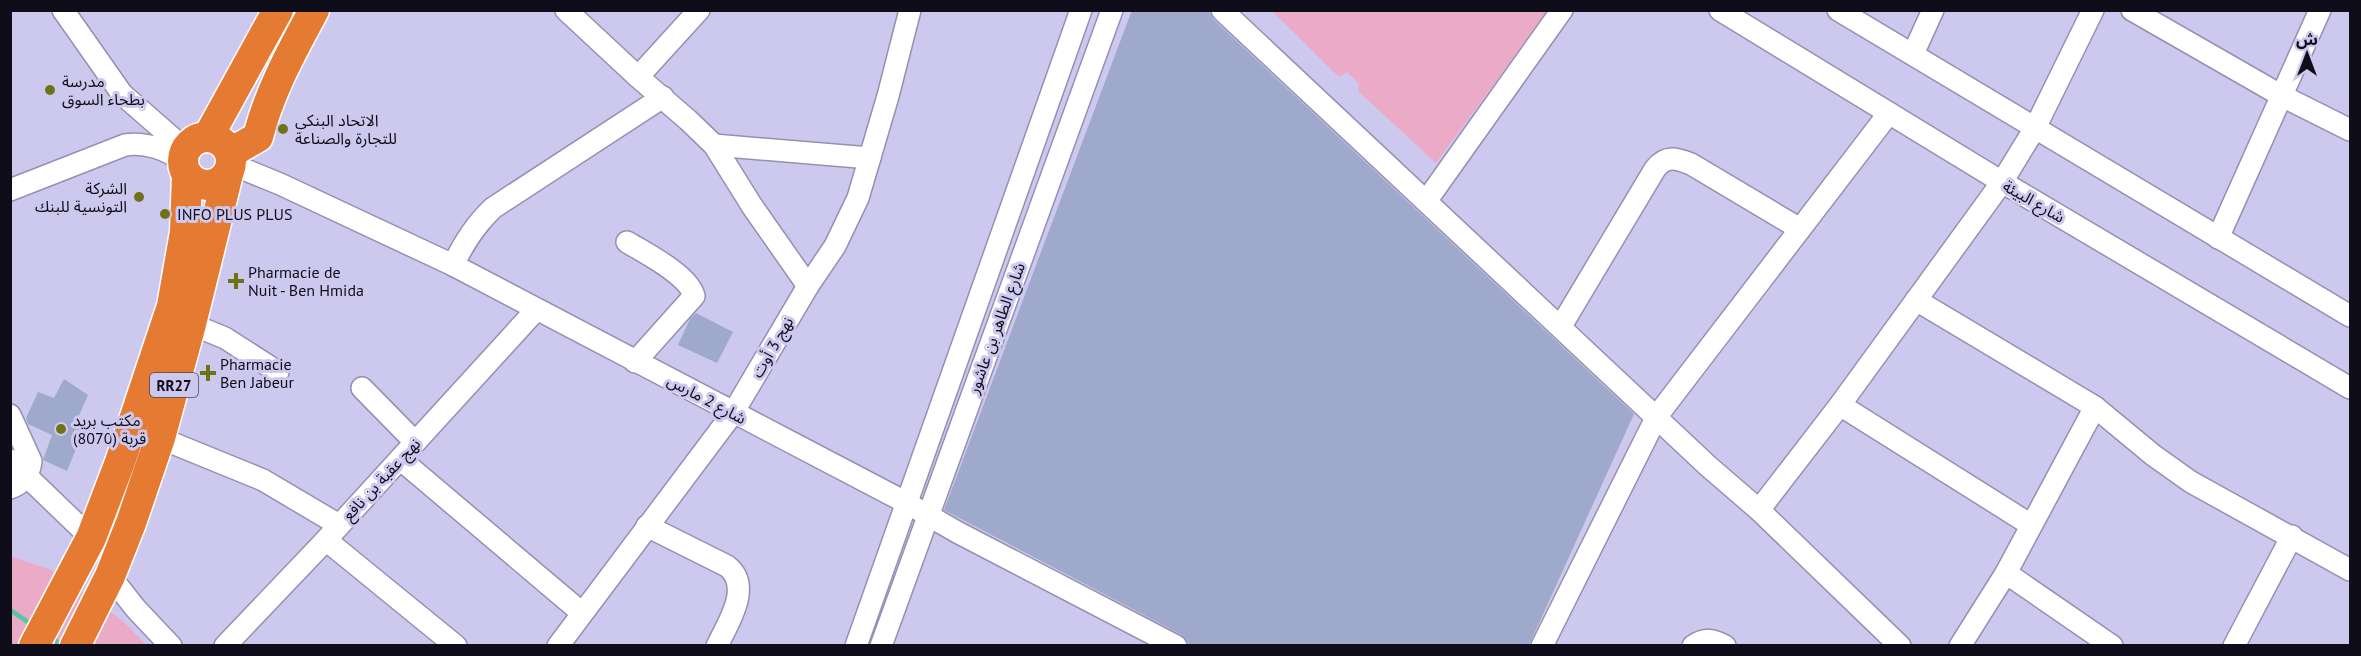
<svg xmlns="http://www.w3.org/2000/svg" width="2361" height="656" font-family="'PT Sans','Noto Sans Arabic',sans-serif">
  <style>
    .green { fill: #ebabc7 }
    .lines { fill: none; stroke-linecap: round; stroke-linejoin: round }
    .stream { stroke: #59c5a5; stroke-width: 5 }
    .building { fill: #9ea9cb }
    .minor-casing { stroke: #9590b3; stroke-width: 24 }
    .highway-casing { stroke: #fff; stroke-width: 33 }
    .minor { stroke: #fff; stroke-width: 21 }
    .highway { stroke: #e57b33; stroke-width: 30 }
    .poi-dot { fill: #707218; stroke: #cdc8ee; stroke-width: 2 }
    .labels { text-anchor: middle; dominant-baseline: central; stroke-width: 6; stroke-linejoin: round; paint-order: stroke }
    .shield { fill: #cdc8ee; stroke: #48455a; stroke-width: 1.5 }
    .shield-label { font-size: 15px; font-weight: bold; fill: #0f0d1a }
    .poi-label { font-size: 16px; fill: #0f0d1a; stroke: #cdc8ee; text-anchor: start }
    .street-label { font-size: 16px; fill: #0f0d1a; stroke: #cdc8ee }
  </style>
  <rect width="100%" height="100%" fill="#cdc8ee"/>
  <g class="green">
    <path d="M 1272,11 L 1548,11 L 1436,163 L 1358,91 L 1359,84 L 1347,72 L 1339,77 Z"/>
    <path d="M 10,556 L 51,570 L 123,621 L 146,645 L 13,645 L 10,644 Z"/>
  </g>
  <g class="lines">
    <g class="stream">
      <path d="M 10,610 L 34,626"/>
      <path d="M 49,636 L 63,646"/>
    </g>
  </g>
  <g class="building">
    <path d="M 1132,10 L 1208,10 L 1213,19 L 1634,414 L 1529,645 L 1189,645 L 1187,640 L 1182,635 L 944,510 Z"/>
    <path d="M 696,313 L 733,332 L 717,363 L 678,345 L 690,319 Z"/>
    <path d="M 64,379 L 88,395 L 78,418 L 87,422 L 67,471 L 43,460 L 52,435 L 28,424 L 26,418 L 38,392 L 54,398 Z"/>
  </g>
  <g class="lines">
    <defs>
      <g id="minor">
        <path d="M 63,10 L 122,94 L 186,150"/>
        <path d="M 566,10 L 638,77 L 688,120 L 714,145 L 752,206 L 808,286"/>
        <path d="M 1222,10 L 1708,466 L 1759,510 L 1900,646"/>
        <path d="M 1720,10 L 2002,182 L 2350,388"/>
        <path d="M 1838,10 L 2350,316"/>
        <path d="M 2132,10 L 2282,96 L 2350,130"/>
        <path d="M 1913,54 L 1933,10"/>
        <path d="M 638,77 L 699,10"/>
        <path d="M 714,145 L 870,158"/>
        <path d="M 231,164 L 280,184 L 453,265 L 905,502 L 957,532 L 1176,646"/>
        <path d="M 10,190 L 125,145 C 147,142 165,149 183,161"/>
        <path d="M 1427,200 L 1562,10"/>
        <path d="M 2218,238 L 2320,10"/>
        <path d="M 627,242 C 645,253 689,275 694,296 L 635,362"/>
        <path d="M 453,265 C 464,243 475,225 493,208 L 663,97"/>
        <path d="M 1916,300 L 2095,407 L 2006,573 L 1960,646"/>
        <path d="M 191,324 L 225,338 L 278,372"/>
        <path d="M 1561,326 L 1655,169 C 1666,155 1676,158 1691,164 L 1800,229"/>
        <path d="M 362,388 L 415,442"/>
        <path d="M 1840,405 L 2031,525"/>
        <path d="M 2095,407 L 2153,455 L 2191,482 L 2350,570"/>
        <path d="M 10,415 L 31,461 C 30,473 23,484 10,488"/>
        <path d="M 160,438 L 263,480 L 339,525"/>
        <path d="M 400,459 L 582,613"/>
        <path d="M 10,460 L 91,538"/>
        <path d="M 1759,510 L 1840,405 L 2002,182 L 2035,128 L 2093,10"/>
        <path d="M 647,526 L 727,566 C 753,586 728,623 717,646"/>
        <path d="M 326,540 L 456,646"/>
        <path d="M 2006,573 L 2112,646"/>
        <path d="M 110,576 L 136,609 L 171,646"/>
        <path d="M 225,646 L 326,540 L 536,310"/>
        <path d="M 558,646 L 733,413 L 808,286 L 835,246 L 858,198 L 888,96 L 910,10"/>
        <path d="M 856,646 L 1081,10"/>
        <path d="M 881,646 L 1112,10"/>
        <path d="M 1542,646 L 1657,416 L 1889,113"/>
        <path d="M 1693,646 C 1705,638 1713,639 1725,646"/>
        <path d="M 2234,646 L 2292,536"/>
      </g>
      <g id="highway">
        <path d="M 208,137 L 278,10"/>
        <circle cx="207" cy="161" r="24"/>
        <path d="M 230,153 L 258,137 C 269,92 292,51 314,10"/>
        <path d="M 34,646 L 91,538 L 120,462 L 172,306 L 185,232 L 187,175"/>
        <path d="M 75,646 L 110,576 L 131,523 L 160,438 L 191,324 L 228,174"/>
      </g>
    </defs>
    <use href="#minor" class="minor-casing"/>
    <use href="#highway" class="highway-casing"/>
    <use href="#minor" class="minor"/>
    <use href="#highway" class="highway"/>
  </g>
  <g class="poi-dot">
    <circle cx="50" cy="90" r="6"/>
    <circle cx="283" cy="129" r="6"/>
    <circle cx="139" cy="197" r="6"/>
    <circle cx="165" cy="214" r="6"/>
    <path d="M233 272h6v6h6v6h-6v6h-6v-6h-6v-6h6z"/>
    <path d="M205 364h6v6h6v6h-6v6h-6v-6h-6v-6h6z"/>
    <circle cx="61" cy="429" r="6"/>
  </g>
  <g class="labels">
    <rect class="shield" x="150" y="373" width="48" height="24" rx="4.5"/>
    <g class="shield-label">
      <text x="174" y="385">RR27</text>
    </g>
    <g class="poi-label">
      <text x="62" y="81">مدرسة<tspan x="62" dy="18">بطحاء السوق</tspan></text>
      <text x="295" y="120">الاتحاد البنكي<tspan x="295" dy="18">للتجارة والصناعة</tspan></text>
      <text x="127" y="188" text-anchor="end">الشركة<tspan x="127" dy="18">التونسية للبنك</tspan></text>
      <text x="177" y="214">INFO PLUS PLUS</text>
      <text x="248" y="272">Pharmacie de<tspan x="248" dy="18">Nuit - Ben Hmida</tspan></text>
      <text x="220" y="364">Pharmacie<tspan x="220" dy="18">Ben Jabeur</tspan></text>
      <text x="73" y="420">مكتب بريد<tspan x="73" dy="18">قربة (8070)</tspan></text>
    </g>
    <g class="street-label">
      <text transform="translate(2034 201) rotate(30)">شارع البيئة</text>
      <text transform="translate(996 328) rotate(-70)">شارع الطاهر بن عاشور</text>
      <text transform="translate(772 347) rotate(-60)">نهج 3 أوت</text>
      <text transform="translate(707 399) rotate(28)">شارع 2 مارس</text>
      <text transform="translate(381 479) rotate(-47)">نهج عقبة بن نافع</text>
    </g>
  </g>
  <rect width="2361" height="656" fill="none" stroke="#0f0d1a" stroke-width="24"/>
  <g transform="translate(2307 54)" stroke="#cdc8ee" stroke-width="4.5" paint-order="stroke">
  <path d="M0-4.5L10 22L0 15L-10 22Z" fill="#0f0d1a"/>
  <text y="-9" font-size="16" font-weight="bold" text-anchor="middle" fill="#0f0d1a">ش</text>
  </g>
</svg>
